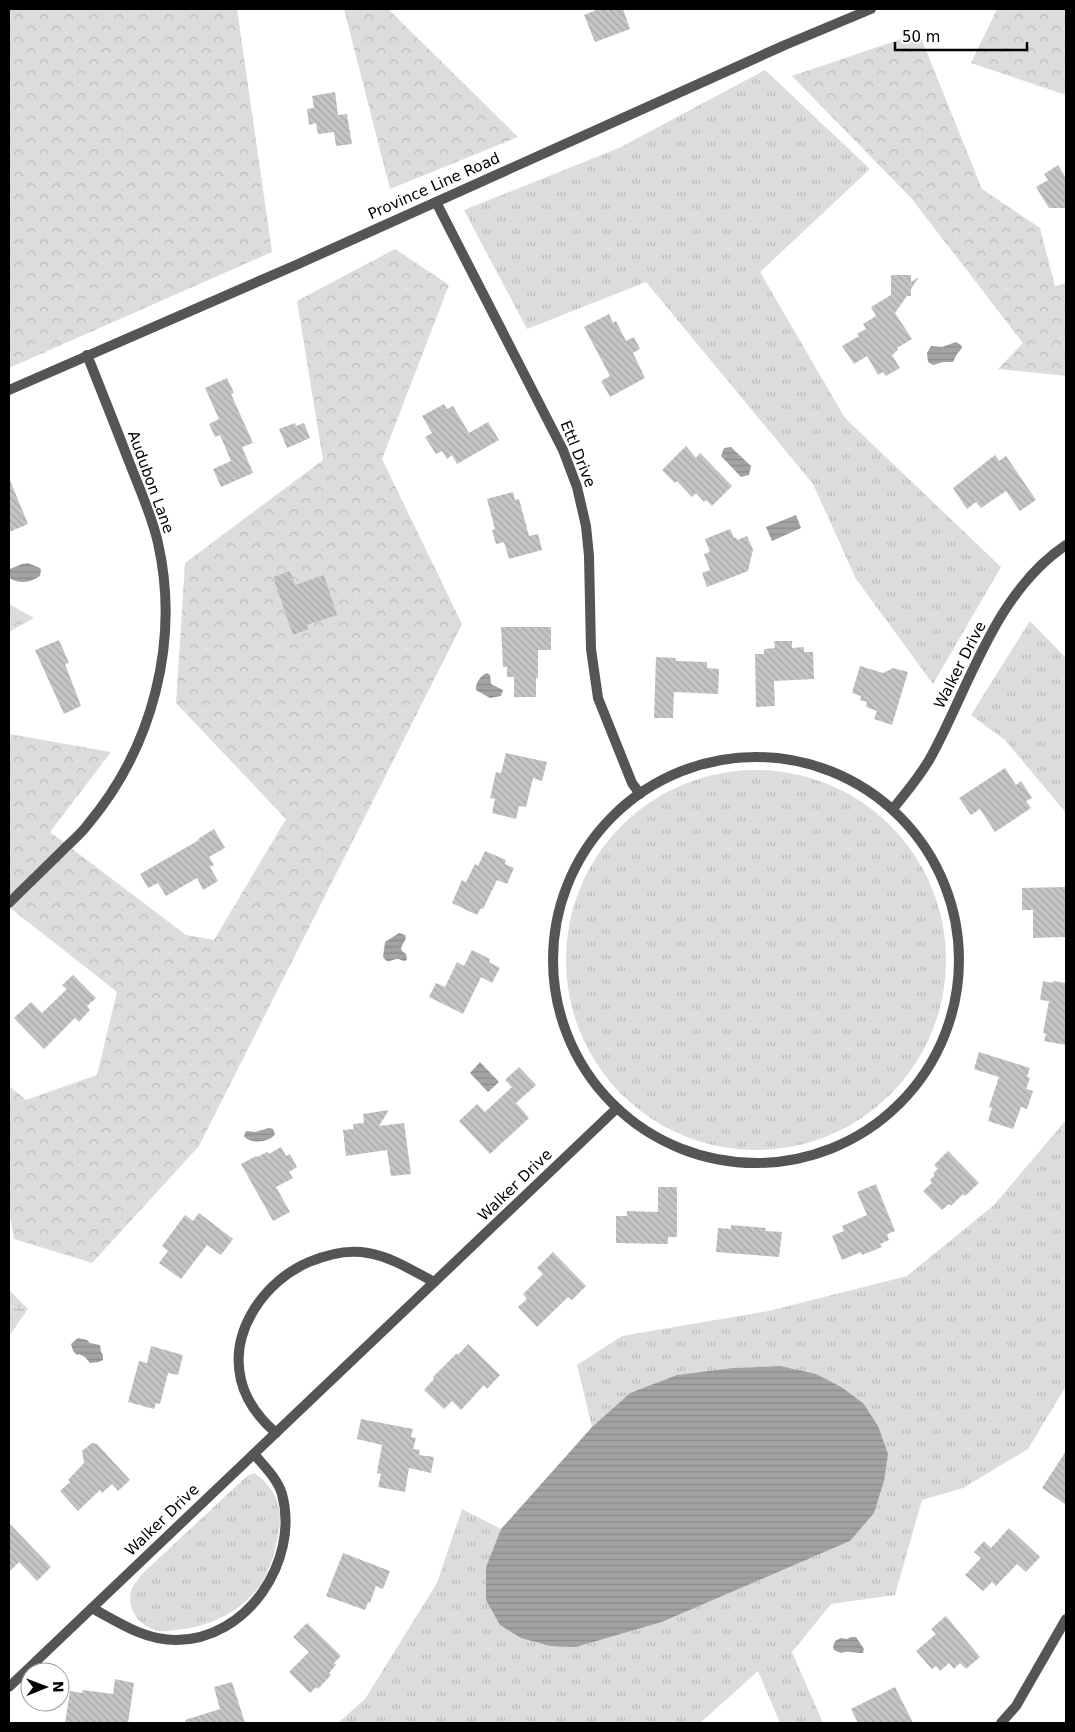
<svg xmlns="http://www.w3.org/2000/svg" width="1075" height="1732" font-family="'DejaVu Sans',sans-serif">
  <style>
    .grass { fill: url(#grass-tufts) }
    .forest { fill: url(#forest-crowns) }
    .wetland { fill: url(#wetland-marsh) }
    .water { fill: url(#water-rules) }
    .building { fill: url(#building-back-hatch) }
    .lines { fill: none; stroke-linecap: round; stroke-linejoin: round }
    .street { stroke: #555; stroke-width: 10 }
    .labels { text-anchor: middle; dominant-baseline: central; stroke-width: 4; stroke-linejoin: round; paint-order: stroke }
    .street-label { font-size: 15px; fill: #000; stroke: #fff }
  </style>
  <defs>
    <pattern id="grass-tufts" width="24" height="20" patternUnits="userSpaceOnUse" patternTransform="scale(1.25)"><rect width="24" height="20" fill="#dcdcdc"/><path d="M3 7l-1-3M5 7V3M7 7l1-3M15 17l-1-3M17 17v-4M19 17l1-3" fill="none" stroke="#bbb"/></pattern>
    <pattern id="forest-crowns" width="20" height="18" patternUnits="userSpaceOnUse" patternTransform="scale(1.25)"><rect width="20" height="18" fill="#dcdcdc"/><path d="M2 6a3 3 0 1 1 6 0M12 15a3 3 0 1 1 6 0" fill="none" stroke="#bbb"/></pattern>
    <pattern id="wetland-marsh" width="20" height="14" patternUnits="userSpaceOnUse" patternTransform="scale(1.25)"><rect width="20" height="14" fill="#dcdcdc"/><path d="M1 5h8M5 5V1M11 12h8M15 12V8" fill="none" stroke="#bbb"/></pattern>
    <pattern id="water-rules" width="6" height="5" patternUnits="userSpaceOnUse" patternTransform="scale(1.25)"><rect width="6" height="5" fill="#a3a3a3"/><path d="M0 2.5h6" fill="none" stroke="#8b8b8b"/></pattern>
    <pattern id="building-back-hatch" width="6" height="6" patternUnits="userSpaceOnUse" patternTransform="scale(1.25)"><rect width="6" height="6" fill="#c4c4c4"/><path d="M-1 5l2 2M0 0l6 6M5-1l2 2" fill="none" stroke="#a7a7a7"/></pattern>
  </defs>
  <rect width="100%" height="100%" fill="#fff"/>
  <g class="grass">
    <path d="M 765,70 L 870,169 L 760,272 L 845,418 L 1001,567 L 933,684 L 856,579 L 813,484 L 646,282 L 527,329 L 464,210 L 619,148 Z"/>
    <path d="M 1030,621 L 1066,658 L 1066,813 L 1005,740 L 971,715 Z"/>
    <circle cx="756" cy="960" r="190"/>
    <path d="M 1066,1120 L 1066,1386 L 1028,1449 L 963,1488 L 922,1500 L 895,1595 L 831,1604 L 792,1652 L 823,1723 L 780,1723 L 758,1671 L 700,1723 L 338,1723 L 365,1699 L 437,1583 L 462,1509 L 501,1529 L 486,1567 L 486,1600 L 576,1647 L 662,1622 L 850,1541 L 878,1426 L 864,1404 L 843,1388 L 780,1366 L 732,1368 L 677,1375 L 630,1393 L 592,1427 L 577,1365 L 622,1336 L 769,1311 L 907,1276 L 994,1205 Z"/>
    <path d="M 254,1473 C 275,1487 283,1506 279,1531 C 276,1546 273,1561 266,1575 C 249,1609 212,1627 176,1630 C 172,1630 166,1632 161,1631 C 142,1629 126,1611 131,1591 C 132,1586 138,1580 141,1575 L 247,1476 Z"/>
  </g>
  <g class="forest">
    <path d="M 9,9 L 237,9 L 272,252 L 9,368 Z"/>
    <path d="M 344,9 L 388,9 L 518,137 L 390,189 Z"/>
    <path d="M 997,9 L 1066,9 L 1066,95 L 971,63 Z"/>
    <path d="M 919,33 L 982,189 L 1040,228 L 1055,286 L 1066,283 L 1066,376 L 998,369 L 1023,343 L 911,198 L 792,76 Z"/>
    <path d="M 395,249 L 449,285 L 382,459 L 462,624 L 199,1146 L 92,1263 L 14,1239 L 9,1210 L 9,1086 L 26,1100 L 97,1075 L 117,992 L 9,907 L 9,734 L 111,752 L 50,832 L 186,935 L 214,940 L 286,819 L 176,703 L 185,563 L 323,460 L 297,301 Z"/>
    <path d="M 9,604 L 34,618 L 9,632 Z"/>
  </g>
  <path class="wetland" d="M 9,1290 L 28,1309 L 9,1336 Z"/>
  <g class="water">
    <path d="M 956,342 L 961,345 L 962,348 L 957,354 L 953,362 L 943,362 L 933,365 L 928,362 L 927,353 L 931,346 L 942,347 Z"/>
    <path d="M 731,447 L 751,466 L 749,475 L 741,477 L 721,456 L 724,448 Z"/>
    <path d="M 796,515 L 801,528 L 772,541 L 766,527 Z"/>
    <path d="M 28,563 L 40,568 L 41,570 L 40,576 C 30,583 20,584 9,578 L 10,569 L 22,564 Z"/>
    <path d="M 487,673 L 490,675 L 491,684 L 503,690 L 501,696 L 490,698 L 476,690 C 475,683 481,675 487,673 Z"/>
    <path d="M 399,933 L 405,935 L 406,938 L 401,948 L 402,951 L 406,954 L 407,959 L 405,961 C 402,961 400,959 398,959 C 391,958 389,966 383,957 L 385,942 Z"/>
    <path d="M 480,1062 L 499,1082 L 488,1092 L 470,1073 Z"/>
    <path d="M 269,1128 L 273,1129 L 275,1134 C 270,1143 249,1144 244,1136 L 246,1131 L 255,1132 Z"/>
    <path d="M 78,1338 L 87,1340 L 90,1343 L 100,1345 L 101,1352 L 103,1355 L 103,1360 L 99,1362 L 90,1363 L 85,1357 L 79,1354 L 77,1355 L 73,1351 L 71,1344 Z"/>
    <path d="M 780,1366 L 816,1374 L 843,1388 L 864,1404 L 878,1426 L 888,1454 L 884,1481 L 874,1513 L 850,1541 L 662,1622 L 576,1647 L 550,1646 L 521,1638 L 500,1625 L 486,1600 L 486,1567 L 501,1529 L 592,1427 L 630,1393 L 677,1375 L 732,1368 Z"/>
    <path d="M 851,1637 L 856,1637 L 864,1649 L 863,1653 C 855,1653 848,1650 841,1653 L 834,1650 L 833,1647 L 835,1641 L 841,1638 L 847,1639 Z"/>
  </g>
  <g class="building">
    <path d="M 599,9 L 623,9 L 630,29 L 595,42 L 584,15 Z"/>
    <path d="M 335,92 L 338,115 L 347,114 L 352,144 L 336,146 L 334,132 L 318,134 L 316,123 L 309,125 L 307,109 L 314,108 L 312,96 Z"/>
    <path d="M 1058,165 L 1066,178 L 1066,208 L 1049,208 L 1036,187 L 1048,180 L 1044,174 Z"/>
    <path d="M 891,275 L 911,275 L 911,282 L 919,277 L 911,289 L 911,296 L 907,296 L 895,313 L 912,339 L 897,348 L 898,350 L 892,355 L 900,368 L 886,376 L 883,372 L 878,375 L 867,356 L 854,364 L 842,346 L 859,336 L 857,334 L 866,329 L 863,324 L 876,316 L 871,307 L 891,295 Z"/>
    <path d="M 609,314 L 613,323 L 616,321 L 626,341 L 634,337 L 640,349 L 633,353 L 645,378 L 610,397 L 601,381 L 610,376 L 584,327 Z"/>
    <path d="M 227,378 L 234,393 L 231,394 L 253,443 L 242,447 L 253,473 L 221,487 L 213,469 L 231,461 L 220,435 L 215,437 L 209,424 L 219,419 L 205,388 Z"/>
    <path d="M 444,404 L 447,409 L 453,406 L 469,433 L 488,422 L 499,440 L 457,464 L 452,455 L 447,459 L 442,451 L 436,454 L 425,437 L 432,433 L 422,416 Z"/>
    <path d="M 295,423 L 296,426 L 304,423 L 310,438 L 287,448 L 279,429 Z"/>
    <path d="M 686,446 L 696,458 L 700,453 L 732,486 L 712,506 L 706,500 L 704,502 L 696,493 L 692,497 L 677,481 L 675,483 L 662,470 Z"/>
    <path d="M 995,455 L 999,461 L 1006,456 L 1036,500 L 1020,511 L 1006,491 L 981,508 L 976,502 L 967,509 L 953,488 Z"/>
    <path d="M 9,478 L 28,524 L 9,532 Z"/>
    <path d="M 513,492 L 515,500 L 519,499 L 529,536 L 538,534 L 542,550 L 509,559 L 504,542 L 496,544 L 492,530 L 495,529 L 487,499 Z"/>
    <path d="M 730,529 L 734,538 L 736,537 L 737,540 L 747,536 L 753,550 L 748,571 L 707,587 L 702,573 L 710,570 L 704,554 L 710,552 L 705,539 Z"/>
    <path d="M 290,571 L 295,585 L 324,575 L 337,615 L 307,625 L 309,629 L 293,635 L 273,577 Z"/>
    <path d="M 501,627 L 551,627 L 551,650 L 538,650 L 538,678 L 536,678 L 536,697 L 514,697 L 514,677 L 507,677 L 507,667 L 503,667 Z"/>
    <path d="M 59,640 L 69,663 L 65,664 L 81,706 L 64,714 L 35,650 Z"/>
    <path d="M 774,641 L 792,641 L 792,648 L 804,647 L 804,652 L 813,652 L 814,679 L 774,681 L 775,706 L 756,707 L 755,654 L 764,654 L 764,649 L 775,648 Z"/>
    <path d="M 656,657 L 675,658 L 676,661 L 707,662 L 707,668 L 719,669 L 718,694 L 674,692 L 673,718 L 654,718 Z"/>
    <path d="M 860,666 L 883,673 L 893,668 L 908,672 L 892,725 L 874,719 L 877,711 L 866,707 L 867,702 L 860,700 L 861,696 L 852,693 Z"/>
    <path d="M 506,753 L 547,762 L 542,781 L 533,778 L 526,807 L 519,806 L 516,819 L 492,813 L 495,799 L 490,798 L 496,772 L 501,773 Z"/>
    <path d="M 1005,768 L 1016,785 L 1021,781 L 1032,798 L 1026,801 L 1031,808 L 995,832 L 980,809 L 971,815 L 959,798 Z"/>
    <path d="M 214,829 L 225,848 L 209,857 L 214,865 L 210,867 L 218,881 L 203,890 L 197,878 L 166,896 L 158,883 L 148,888 L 140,874 L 199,840 L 198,839 Z"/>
    <path d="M 485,851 L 506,860 L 505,864 L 514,868 L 507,884 L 497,880 L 483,909 L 481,908 L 477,915 L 452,903 L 462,880 L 466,882 L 475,864 L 478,866 Z"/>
    <path d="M 1065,887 L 1065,914 L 1066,914 L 1065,937 L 1033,938 L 1033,910 L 1022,910 L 1022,888 Z"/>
    <path d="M 472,950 L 490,959 L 489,962 L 500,968 L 492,983 L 481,977 L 463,1014 L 429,997 L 436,983 L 445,987 L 457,962 L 464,966 Z"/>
    <path d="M 73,975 L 96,998 L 87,1006 L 90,1010 L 79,1022 L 75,1018 L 44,1049 L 14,1018 L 31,1002 L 42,1013 L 67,989 L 62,985 Z"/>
    <path d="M 1043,981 L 1052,983 L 1053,981 L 1066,983 L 1066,1045 L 1044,1041 L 1046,1034 L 1043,1033 L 1049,1001 L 1040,1000 Z"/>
    <path d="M 979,1052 L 1030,1068 L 1027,1077 L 1030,1078 L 1026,1089 L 1033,1091 L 1027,1109 L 1021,1107 L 1013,1129 L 988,1121 L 992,1108 L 989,1107 L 999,1077 L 974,1069 Z"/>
    <path d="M 519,1067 L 536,1085 L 516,1103 L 529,1118 L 490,1154 L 459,1121 L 477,1104 L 485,1112 L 512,1087 L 505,1080 Z"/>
    <path d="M 389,1110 L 379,1126 L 404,1123 L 411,1174 L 391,1176 L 387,1150 L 346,1156 L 343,1130 L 354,1129 L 353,1124 L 364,1123 L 363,1114 Z"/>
    <path d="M 281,1147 L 286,1156 L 290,1154 L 297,1167 L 289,1172 L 293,1178 L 276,1187 L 290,1212 L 273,1221 L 241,1164 L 256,1156 L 257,1157 L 267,1152 L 269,1154 Z"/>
    <path d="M 948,1151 L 979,1183 L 965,1196 L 963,1194 L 951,1206 L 949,1204 L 942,1210 L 923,1191 L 932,1183 L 930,1180 L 935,1175 L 933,1173 L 938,1169 L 934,1165 Z"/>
    <path d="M 876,1184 L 895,1231 L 887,1234 L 889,1240 L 880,1244 L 882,1247 L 862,1255 L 861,1252 L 842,1260 L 832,1236 L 844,1231 L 842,1226 L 867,1215 L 857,1192 Z"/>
    <path d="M 658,1187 L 677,1187 L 677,1237 L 668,1237 L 668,1244 L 616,1243 L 616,1216 L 627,1216 L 627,1211 L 658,1212 Z"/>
    <path d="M 199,1213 L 233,1239 L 221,1255 L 207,1245 L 181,1279 L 159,1263 L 168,1251 L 162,1246 L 185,1215 L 193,1221 Z"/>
    <path d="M 731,1225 L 766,1228 L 765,1231 L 782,1232 L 779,1257 L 716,1252 L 718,1228 L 731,1229 Z"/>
    <path d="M 553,1252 L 586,1286 L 572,1300 L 568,1297 L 537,1327 L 518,1307 L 527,1299 L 523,1294 L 543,1274 L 537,1268 Z"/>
    <path d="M 468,1344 L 500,1375 L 487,1389 L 484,1385 L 461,1410 L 452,1401 L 444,1409 L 424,1390 L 434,1379 L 433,1377 L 457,1353 L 458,1355 Z"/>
    <path d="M 151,1346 L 183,1355 L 178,1375 L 168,1373 L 160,1404 L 156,1403 L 154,1409 L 128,1402 L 139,1361 L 147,1363 Z"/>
    <path d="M 361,1419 L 413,1429 L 411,1437 L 416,1438 L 413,1449 L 420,1450 L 419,1455 L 434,1457 L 431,1473 L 409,1468 L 405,1492 L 378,1487 L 381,1474 L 377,1473 L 382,1445 L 357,1439 Z"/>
    <path d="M 92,1443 L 97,1444 L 130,1480 L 118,1491 L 112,1484 L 102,1493 L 100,1490 L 78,1511 L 60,1491 L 70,1482 L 68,1480 L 84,1463 L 82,1451 Z"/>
    <path d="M 1066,1451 L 1066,1505 L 1042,1488 Z"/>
    <path d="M 9,1523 L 51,1567 L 37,1581 L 19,1562 L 9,1572 Z"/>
    <path d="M 1009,1528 L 1040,1557 L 1026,1572 L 1017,1564 L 996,1586 L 992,1582 L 983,1591 L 965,1575 L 981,1558 L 974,1552 L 984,1541 L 991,1548 Z"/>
    <path d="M 343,1553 L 390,1571 L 383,1589 L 376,1586 L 370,1603 L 368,1602 L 365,1610 L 326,1596 Z"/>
    <path d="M 946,1616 L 980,1657 L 966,1669 L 960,1663 L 954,1669 L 949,1663 L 940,1671 L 936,1666 L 932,1669 L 916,1651 L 936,1634 L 931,1629 Z"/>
    <path d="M 307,1623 L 341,1656 L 334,1663 L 336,1665 L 329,1673 L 331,1675 L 318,1689 L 316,1687 L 310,1693 L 289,1672 L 309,1652 L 293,1637 Z"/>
    <path d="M 115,1679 L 134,1683 L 128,1723 L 65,1723 L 70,1691 L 82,1693 L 83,1690 L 113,1694 Z"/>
    <path d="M 232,1682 L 245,1723 L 186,1723 L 185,1720 L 220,1709 L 214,1687 Z"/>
    <path d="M 895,1687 L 913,1723 L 858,1723 L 851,1709 Z"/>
  </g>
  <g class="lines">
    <g class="street">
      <path d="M 436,202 L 563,450 L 577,487 L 586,526 L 589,556 L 591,649 L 598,698 L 632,783 L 640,794"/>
      <path d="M 9,390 L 296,265 L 785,45 L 871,9"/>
      <circle cx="756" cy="960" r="203"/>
      <path d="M 893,809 C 907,791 923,773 933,753 C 971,682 996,592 1066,545"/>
      <path d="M 9,903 C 27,885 45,868 63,850 C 72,841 82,833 89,823 C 153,746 180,641 158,543 C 152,516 140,490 130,464 C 116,428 102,392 87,355"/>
      <path d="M 276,1433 C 260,1419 246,1401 241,1380 C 229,1330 266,1280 309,1262 C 328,1254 348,1249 368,1253 C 392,1257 413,1271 434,1282"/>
      <path d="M 92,1608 C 118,1622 144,1640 176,1640 C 247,1640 300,1561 282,1494 C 277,1478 264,1466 254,1454"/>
      <path d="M 9,1687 L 616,1109"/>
      <path d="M 1001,1723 L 1016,1706 L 1066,1619"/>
    </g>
  </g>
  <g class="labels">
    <g class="street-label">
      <text transform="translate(434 186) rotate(-24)">Province Line Road</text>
      <text transform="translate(578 454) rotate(68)">Ettl Drive</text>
      <text transform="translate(151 482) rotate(70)">Audubon Lane</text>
      <text transform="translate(960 665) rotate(-63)">Walker Drive</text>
      <text transform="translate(515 1185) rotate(-44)">Walker Drive</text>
      <text transform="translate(162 1520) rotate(-44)">Walker Drive</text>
    </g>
  </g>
  <rect width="1075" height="1732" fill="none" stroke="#000000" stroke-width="20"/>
  <g transform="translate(45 1687) rotate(89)"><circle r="24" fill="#ffffff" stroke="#999999"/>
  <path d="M0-4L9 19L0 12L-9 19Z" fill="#000000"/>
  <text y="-8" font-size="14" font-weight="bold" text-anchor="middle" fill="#000000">N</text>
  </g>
  <path d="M895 42v8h132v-8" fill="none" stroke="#000000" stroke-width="2.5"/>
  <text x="902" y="42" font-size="15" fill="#000000" stroke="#ffffff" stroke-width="4" paint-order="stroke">50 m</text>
</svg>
